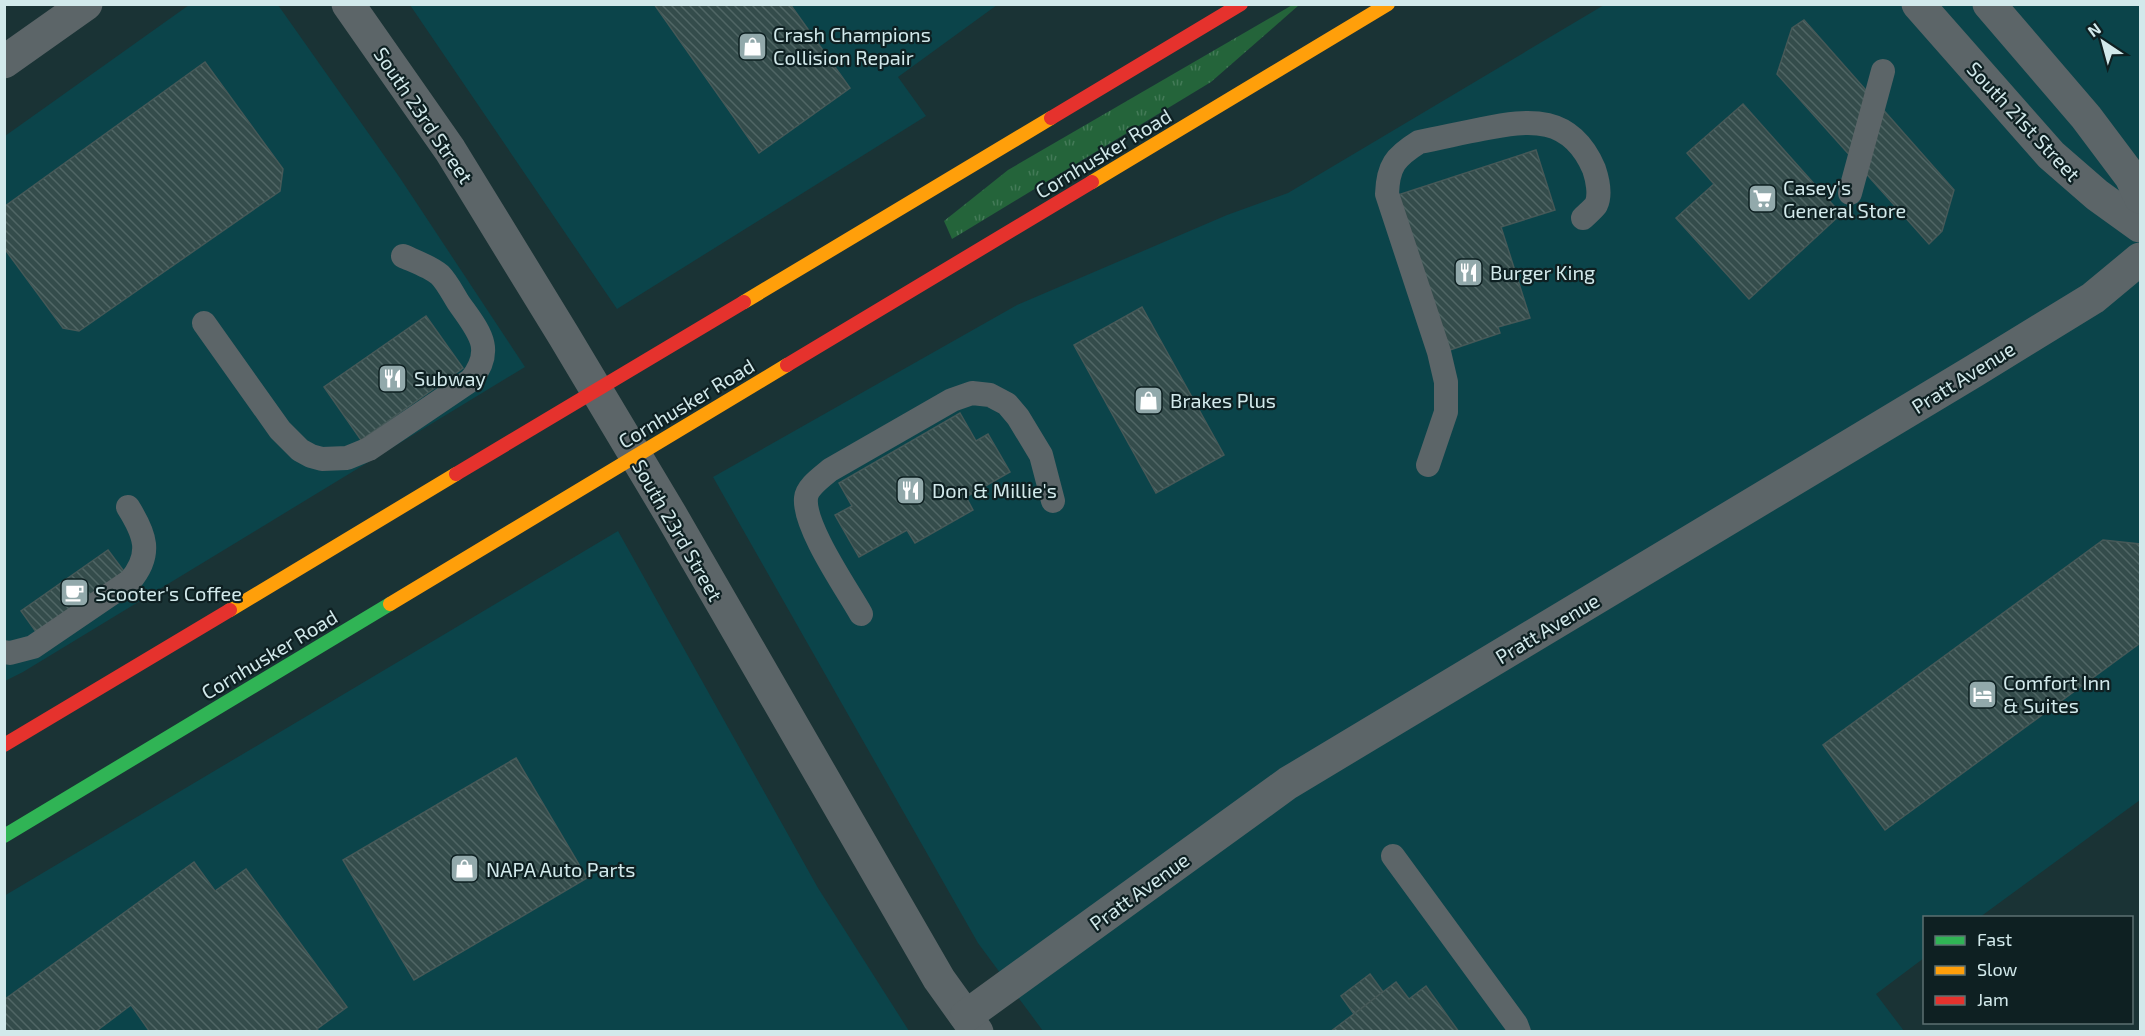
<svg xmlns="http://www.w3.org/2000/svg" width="2145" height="1036" font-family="'Exo 2',sans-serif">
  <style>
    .built { fill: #0b444a }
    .grass { fill: url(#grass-tufts) }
    .building { fill: url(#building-back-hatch); stroke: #465958; stroke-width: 1.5 }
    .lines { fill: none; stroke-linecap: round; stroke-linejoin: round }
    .lane { stroke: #5c6568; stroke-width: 24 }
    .street { stroke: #5c6568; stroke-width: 33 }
    .fast { stroke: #30b455; stroke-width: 14 }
    .slow { stroke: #ff9f0a; stroke-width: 14 }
    .jam { stroke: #e5322d; stroke-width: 14 }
    .labels { text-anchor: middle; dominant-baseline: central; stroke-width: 4.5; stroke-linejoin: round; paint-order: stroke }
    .poi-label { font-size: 20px; fill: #d2e9eb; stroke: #0e2022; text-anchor: start }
    .street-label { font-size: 20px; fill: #d2e9eb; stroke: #0e2022 }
  </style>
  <defs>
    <pattern id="grass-tufts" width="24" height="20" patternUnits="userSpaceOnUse" patternTransform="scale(1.5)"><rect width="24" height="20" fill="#24643a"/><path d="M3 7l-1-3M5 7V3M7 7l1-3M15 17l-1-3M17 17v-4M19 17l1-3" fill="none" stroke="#437a57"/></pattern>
    <pattern id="building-back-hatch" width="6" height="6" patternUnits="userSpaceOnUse" patternTransform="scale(1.5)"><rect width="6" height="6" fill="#344c4b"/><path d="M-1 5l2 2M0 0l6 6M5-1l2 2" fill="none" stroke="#506665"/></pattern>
  </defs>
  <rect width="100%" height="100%" fill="#1a3335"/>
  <g class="built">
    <path d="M 189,5 L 278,5 L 400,178 L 525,367 L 23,672 L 5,681 L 5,136 Z"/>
    <path d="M 410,5 L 997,5 L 898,77 L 926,116 L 617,309 Z"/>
    <path d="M 1604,5 L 2140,5 L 2140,800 L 1980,917 L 1924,918 L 1924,958 L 1876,994 L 1904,1031 L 1043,1031 L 978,943 L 713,477 L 1017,305 L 1227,215 L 1288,193 Z"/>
    <path d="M 618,531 L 818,888 L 909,1031 L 5,1031 L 4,896 Z"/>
  </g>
  <path class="grass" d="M 1294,4 L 1299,5 L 1211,82 L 952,239 L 944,221 L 1008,170 Z"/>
  <g class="building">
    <path d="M 654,4 L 790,4 L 850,88 L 759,153 Z"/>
    <path d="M 1804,20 L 1954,190 L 1942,231 L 1929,244 L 1777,74 L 1792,28 Z"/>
    <path d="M 205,62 L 283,169 L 280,191 L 79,331 L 63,328 L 4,248 L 4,207 Z"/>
    <path d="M 1743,104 L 1841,214 L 1749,299 L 1676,218 L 1714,184 L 1687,153 Z"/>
    <path d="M 1536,150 L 1555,210 L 1501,227 L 1530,318 L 1498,327 L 1500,333 L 1447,351 L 1398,195 Z"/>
    <path d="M 1142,307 L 1224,455 L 1156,493 L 1074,345 Z"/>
    <path d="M 426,316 L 463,368 L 361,440 L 324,387 Z"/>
    <path d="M 960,413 L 976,441 L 988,434 L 1010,472 L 966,497 L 973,510 L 915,543 L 907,530 L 859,557 L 835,515 L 852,506 L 839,483 Z"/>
    <path d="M 2103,540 L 2140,544 L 2140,643 L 1885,830 L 1823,745 Z"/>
    <path d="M 108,550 L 126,574 L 39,636 L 21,611 Z"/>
    <path d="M 516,758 L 587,878 L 414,980 L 343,860 Z"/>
    <path d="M 194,862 L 215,891 L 246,869 L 347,1007 L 317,1029 L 320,1032 L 150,1032 L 131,1005 L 95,1032 L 4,1032 L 4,1000 Z"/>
    <path d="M 1370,974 L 1412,1032 L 1367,1032 L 1341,996 Z"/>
    <path d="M 1396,982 L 1409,999 L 1426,986 L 1459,1032 L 1330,1032 Z"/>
  </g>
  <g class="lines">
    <g class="lane">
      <path d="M 1850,193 L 1883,71"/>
      <path d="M 204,323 L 280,430 L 300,450 L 311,456 L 322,459 L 347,458 L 369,449 L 471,380 C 496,348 478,331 458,302 C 453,294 447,282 440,275 C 431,267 414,261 403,256"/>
      <path d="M 1428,465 L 1446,412 L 1446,382 L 1439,352 L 1387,194 C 1388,166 1395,157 1419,142 C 1440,138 1461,133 1482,129 C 1530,119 1571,115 1594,169 C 1597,178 1601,195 1596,205 C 1593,209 1587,214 1583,218"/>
      <path d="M 861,614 C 847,589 803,526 806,498 C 807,487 822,477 830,470 L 952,400 L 972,393 L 990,395 L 1007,404 L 1018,417 L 1041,455 L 1053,501"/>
      <path d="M 4,652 L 10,653 L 33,647 L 130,581 C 153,554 145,534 128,507"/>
      <path d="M 1393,856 L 1516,1024 L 1519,1032"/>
    </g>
    <g class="street">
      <path d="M 348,4 L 450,150 L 564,336 L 671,515 L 939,979 L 977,1032"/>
      <path d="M 1918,4 L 2051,155 L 2097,195 L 2140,226"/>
      <path d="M 1989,4 L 2086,117 L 2131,177 L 2140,197"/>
      <path d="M 4,62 L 86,4"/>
      <path d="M 966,1016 L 1288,783 L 1974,371 L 2093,298 L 2140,259"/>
    </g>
    <path class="fast" d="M 4,836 L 390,604"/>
    <g class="slow">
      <path d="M 1092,182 L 1388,4"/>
      <path d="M 744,302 L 1051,118"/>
      <path d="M 390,604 L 787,365"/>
      <path d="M 230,610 L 456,474"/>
    </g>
    <g class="jam">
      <path d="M 1051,118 L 1241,4"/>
      <path d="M 787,365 L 1092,182"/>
      <path d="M 456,474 L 744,302"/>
      <path d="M 4,745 L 230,610"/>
    </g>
  </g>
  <defs>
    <symbol id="shop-square" viewBox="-11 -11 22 22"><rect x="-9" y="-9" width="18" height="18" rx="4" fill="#92a9ab" stroke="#0e2022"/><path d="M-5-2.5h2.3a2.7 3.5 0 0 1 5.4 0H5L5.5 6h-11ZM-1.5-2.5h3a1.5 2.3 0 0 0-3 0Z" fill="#fff"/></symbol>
    <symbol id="supermarket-square" viewBox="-11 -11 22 22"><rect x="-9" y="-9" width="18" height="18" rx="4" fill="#92a9ab" stroke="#0e2022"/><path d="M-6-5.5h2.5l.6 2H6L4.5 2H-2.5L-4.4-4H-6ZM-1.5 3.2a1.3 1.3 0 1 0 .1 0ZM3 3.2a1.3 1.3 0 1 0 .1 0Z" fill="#fff"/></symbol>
    <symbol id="restaurant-square" viewBox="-11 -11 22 22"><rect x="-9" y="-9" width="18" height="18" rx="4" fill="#92a9ab" stroke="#0e2022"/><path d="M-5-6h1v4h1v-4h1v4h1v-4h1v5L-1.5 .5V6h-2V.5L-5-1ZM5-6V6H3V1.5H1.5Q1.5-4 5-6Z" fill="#fff"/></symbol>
    <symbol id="cafe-square" viewBox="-11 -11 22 22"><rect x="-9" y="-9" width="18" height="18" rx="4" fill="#92a9ab" stroke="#0e2022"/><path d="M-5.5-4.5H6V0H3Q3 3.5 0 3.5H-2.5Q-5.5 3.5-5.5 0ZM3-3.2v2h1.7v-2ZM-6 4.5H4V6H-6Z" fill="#fff"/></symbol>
    <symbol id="hotel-square" viewBox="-11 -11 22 22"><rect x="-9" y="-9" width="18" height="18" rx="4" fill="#92a9ab" stroke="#0e2022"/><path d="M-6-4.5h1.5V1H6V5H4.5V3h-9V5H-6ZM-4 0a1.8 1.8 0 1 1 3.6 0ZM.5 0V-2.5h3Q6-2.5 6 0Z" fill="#fff"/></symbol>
  </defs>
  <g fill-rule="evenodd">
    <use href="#shop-square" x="736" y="30" width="33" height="33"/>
    <use href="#supermarket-square" x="1746" y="182" width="33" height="33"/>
    <use href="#restaurant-square" x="1452" y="256" width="33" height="33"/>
    <use href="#restaurant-square" x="376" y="362" width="33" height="33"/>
    <use href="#shop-square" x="1132" y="384" width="33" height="33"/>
    <use href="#restaurant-square" x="894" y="474" width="33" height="33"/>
    <use href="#cafe-square" x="58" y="576" width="33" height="33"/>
    <use href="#hotel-square" x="1966" y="678" width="33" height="33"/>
    <use href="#shop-square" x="448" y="852" width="33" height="33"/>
  </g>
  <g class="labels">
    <g class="poi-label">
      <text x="773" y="34">Crash Champions<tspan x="773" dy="23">Collision Repair</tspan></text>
      <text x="1783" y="187">Casey's<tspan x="1783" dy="23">General Store</tspan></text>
      <text x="1490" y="272">Burger King</text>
      <text x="414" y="378">Subway</text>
      <text x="1170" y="400">Brakes Plus</text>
      <text x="932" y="490">Don &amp; Millie's</text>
      <text x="95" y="593">Scooter's Coffee</text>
      <text x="2003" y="682">Comfort Inn<tspan x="2003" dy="23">&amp; Suites</tspan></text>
      <text x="486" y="869">NAPA Auto Parts</text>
    </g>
    <g class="street-label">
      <text transform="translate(424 115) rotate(56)">South 23rd Street</text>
      <text transform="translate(2024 121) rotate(47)">South 21st Street</text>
      <text transform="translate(1103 153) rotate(-31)">Cornhusker Road</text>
      <text transform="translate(1963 377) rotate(-32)">Pratt Avenue</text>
      <text transform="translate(686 403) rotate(-31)">Cornhusker Road</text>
      <text transform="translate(678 530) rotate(60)">South 23rd Street</text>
      <text transform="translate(1547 628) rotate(-31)">Pratt Avenue</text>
      <text transform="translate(269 654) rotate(-31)">Cornhusker Road</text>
      <text transform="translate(1139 891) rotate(-36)">Pratt Avenue</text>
    </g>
  </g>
  <rect width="2145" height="1036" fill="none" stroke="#d2e9eb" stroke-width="12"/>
  <rect x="1923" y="916" width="210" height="108" fill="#0e2022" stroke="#5c7072" stroke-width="1.5"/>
  <rect x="1935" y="936" width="30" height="9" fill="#30b455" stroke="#5c7072" stroke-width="1.5"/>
  <text x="1977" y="946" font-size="18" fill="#d2e9eb">Fast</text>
  <rect x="1935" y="966" width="30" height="9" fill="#ff9f0a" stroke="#5c7072" stroke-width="1.5"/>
  <text x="1977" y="976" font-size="18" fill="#d2e9eb">Slow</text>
  <rect x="1935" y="996" width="30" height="9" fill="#e5322d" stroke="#5c7072" stroke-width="1.5"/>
  <text x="1977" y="1006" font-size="18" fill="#d2e9eb">Jam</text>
  <g transform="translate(2103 42) rotate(324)" stroke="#0e2022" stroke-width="4.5" paint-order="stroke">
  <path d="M0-4.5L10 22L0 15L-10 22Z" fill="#d2e9eb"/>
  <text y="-9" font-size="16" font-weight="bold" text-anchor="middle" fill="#d2e9eb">N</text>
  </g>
</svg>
